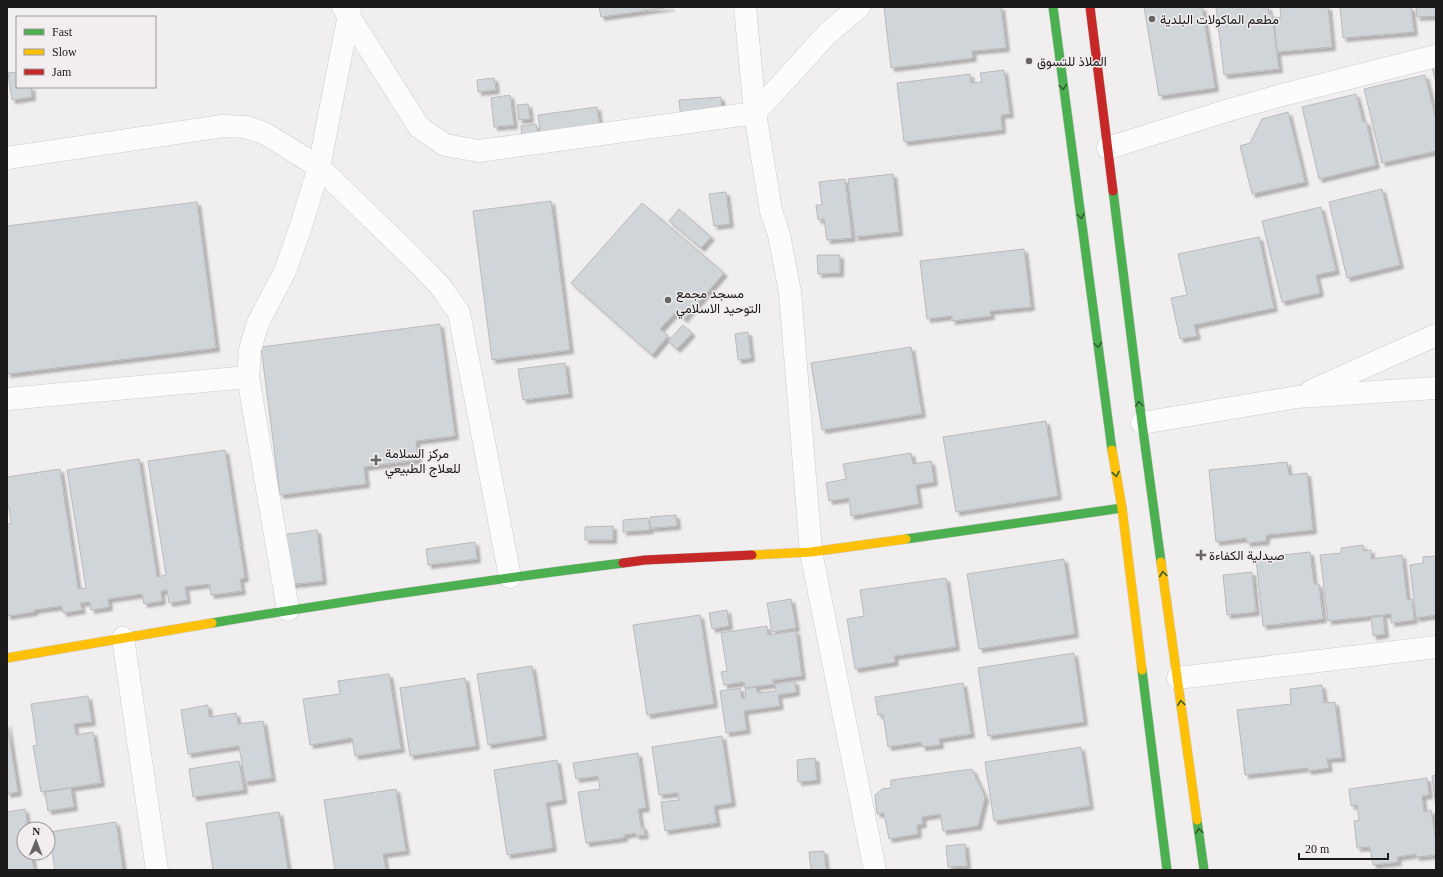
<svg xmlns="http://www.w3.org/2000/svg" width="1443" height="877" font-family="'Times New Roman',Vazirmatn,serif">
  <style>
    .building { fill: #d0d5da; stroke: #bbbabb; filter: url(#shadow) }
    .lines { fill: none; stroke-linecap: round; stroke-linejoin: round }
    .street-casing { stroke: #cecbcc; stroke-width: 23 }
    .fast-casing { stroke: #cecbcc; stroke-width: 10 }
    .slow-casing { stroke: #cecbcc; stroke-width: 10 }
    .jam-casing { stroke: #cecbcc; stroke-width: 10 }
    .street { stroke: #fdfcfd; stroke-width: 22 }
    .fast { stroke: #4caf50; stroke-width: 9 }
    .slow { stroke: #ffc107; stroke-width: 9 }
    .jam { stroke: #c62828; stroke-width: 9 }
    .oneway { stroke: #325d32 }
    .poi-dot { fill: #676465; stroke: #f2edee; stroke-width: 1.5 }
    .labels { text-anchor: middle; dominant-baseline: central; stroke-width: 3; stroke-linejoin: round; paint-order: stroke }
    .poi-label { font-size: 13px; fill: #1c1a1a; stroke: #f2edee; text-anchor: start }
  </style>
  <defs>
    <filter id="shadow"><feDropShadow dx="3.5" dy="3.5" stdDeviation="1" flood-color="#0004"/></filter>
  </defs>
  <rect width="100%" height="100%" fill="#f1eeef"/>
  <g class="building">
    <path d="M 599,7 L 671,7 L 601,17 Z"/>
    <path d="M 884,7 L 1001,7 L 1006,48 L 972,51 L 973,58 L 891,68 Z"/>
    <path d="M 1144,7 L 1202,7 L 1215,88 L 1159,96 Z"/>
    <path d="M 1216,7 L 1268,7 L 1269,14 L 1272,14 L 1279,69 L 1224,75 Z"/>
    <path d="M 1280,7 L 1328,7 L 1332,47 L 1277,52 L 1274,18 L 1281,17 Z"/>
    <path d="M 1340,7 L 1411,7 L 1414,32 L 1343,38 Z"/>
    <path d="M 1416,7 L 1436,7 L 1436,16 L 1417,17 Z"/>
    <path d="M 1436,66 L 1436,83 L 1432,67 Z"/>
    <path d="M 1004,70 L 1010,114 L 1001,115 L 1002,130 L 904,142 L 897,83 L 970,74 L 971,83 L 982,82 L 980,73 Z"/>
    <path d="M 17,72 L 17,87 L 31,87 L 32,97 L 12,100 L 8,73 Z"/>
    <path d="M 1425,75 L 1436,120 L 1436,151 L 1382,163 L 1364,89 Z"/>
    <path d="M 494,78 L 496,90 L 478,92 L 477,80 Z"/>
    <path d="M 1356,94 L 1363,122 L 1366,121 L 1376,165 L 1319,179 L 1302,107 Z"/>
    <path d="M 510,95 L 514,125 L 494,127 L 491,98 Z"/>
    <path d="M 721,97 L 722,116 L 681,119 L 679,100 Z"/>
    <path d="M 528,104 L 530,119 L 519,120 L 517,105 Z"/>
    <path d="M 597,107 L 600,129 L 541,138 L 538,115 Z"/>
    <path d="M 1288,112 L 1305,182 L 1252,194 L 1240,146 L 1250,143 L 1262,119 Z"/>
    <path d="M 536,124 L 538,136 L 522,138 L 521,126 Z"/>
    <path d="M 893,174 L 899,232 L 855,237 L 848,179 Z"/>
    <path d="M 845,179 L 852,238 L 827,240 L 824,219 L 818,220 L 816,205 L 822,205 L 819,182 Z"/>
    <path d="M 1382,189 L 1400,265 L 1347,278 L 1329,202 Z"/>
    <path d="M 726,192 L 730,224 L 714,226 L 709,194 Z"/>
    <path d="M 551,201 L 570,350 L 492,360 L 473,211 Z"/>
    <path d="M 197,202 L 216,348 L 7,374 L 7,226 Z"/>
    <path d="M 642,203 L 724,273 L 684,319 L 676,312 L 660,329 L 668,336 L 652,355 L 571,283 Z"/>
    <path d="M 1321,207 L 1336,271 L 1316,275 L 1320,293 L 1282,302 L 1262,221 Z"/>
    <path d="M 679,209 L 711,237 L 701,248 L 669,221 Z"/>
    <path d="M 1259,237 L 1274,308 L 1194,325 L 1197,336 L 1180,339 L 1171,298 L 1187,295 L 1178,254 Z"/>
    <path d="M 1024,249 L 1031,307 L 990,311 L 991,316 L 952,321 L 952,316 L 927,319 L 920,261 Z"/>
    <path d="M 817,255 L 840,255 L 840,273 L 818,274 Z"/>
    <path d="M 440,324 L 455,436 L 416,441 L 418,460 L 364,467 L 366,484 L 280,495 L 261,347 Z"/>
    <path d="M 683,325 L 692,333 L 677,349 L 668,341 Z"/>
    <path d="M 748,332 L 751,358 L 738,360 L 735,334 Z"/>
    <path d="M 911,347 L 922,414 L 822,430 L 811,363 Z"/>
    <path d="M 565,363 L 569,394 L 523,400 L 518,369 Z"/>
    <path d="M 1046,421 L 1058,496 L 956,512 L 943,437 Z"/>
    <path d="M 225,450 L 245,578 L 240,579 L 242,591 L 211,595 L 209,584 L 185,587 L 187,600 L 169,603 L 167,590 L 161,591 L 162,601 L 144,604 L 142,594 L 108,599 L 109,607 L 91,610 L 90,602 L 80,603 L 82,610 L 63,613 L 62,606 L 34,610 L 34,612 L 7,616 L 7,524 L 11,524 L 9,507 L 7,507 L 7,477 L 60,469 L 78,589 L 86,588 L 67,470 L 139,459 L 157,577 L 166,575 L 148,461 Z"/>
    <path d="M 911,453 L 913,464 L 931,461 L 934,482 L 916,485 L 919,504 L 851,516 L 849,498 L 829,501 L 826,483 L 846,479 L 843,464 Z"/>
    <path d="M 1287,462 L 1289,475 L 1307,473 L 1313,530 L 1266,535 L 1266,541 L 1247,543 L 1246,538 L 1216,542 L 1209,470 Z"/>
    <path d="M 676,515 L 677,526 L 651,528 L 650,517 Z"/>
    <path d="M 648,518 L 650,530 L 623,532 L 623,520 Z"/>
    <path d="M 613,526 L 613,540 L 585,540 L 585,527 Z"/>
    <path d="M 317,530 L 323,581 L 287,585 L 281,535 Z"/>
    <path d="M 475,542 L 477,559 L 428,565 L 426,549 Z"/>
    <path d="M 1363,545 L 1364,551 L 1371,550 L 1371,559 L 1402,555 L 1407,600 L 1412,599 L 1414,620 L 1391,623 L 1391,614 L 1328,621 L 1320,555 L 1341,553 L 1341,548 Z"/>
    <path d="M 1310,552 L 1314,584 L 1319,584 L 1323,619 L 1263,626 L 1256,558 Z"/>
    <path d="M 1436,556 L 1436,615 L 1416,618 L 1410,565 L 1423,563 L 1423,557 Z"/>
    <path d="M 1064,559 L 1075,634 L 979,649 L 967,574 Z"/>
    <path d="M 1252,572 L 1256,612 L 1227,615 L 1223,575 Z"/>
    <path d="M 946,578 L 956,647 L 894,656 L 895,662 L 855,669 L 847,619 L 864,616 L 860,590 Z"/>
    <path d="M 791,599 L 796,628 L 772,632 L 767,603 Z"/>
    <path d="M 727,610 L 729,626 L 712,629 L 709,613 Z"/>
    <path d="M 700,615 L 714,704 L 647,715 L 633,625 Z"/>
    <path d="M 1383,616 L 1385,634 L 1373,636 L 1371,618 Z"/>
    <path d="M 767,626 L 768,635 L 796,631 L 802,676 L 773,680 L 774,684 L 745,688 L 744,682 L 724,685 L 721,672 L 727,671 L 721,633 Z"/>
    <path d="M 1074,653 L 1084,722 L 988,736 L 978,668 Z"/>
    <path d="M 532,666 L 543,736 L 488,745 L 477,674 Z"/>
    <path d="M 389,674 L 401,749 L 355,756 L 352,738 L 310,745 L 303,699 L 340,694 L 338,681 Z"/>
    <path d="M 465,678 L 476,746 L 410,756 L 400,688 Z"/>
    <path d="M 795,681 L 796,692 L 778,695 L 780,706 L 744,711 L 747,730 L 726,733 L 720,691 L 740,688 L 742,699 L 746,698 L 745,689 L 756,687 L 757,693 L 776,691 L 775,684 Z"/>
    <path d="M 963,683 L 971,734 L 939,739 L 940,745 L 922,747 L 921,742 L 888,747 L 883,714 L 878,715 L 875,697 Z"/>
    <path d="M 1322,685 L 1324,703 L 1335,702 L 1342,758 L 1327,759 L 1329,768 L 1308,771 L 1308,768 L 1245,775 L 1237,710 L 1291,704 L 1290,689 Z"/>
    <path d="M 88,696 L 92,722 L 74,724 L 76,735 L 93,732 L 101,783 L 41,792 L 33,746 L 37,745 L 31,704 Z"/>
    <path d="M 208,705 L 209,717 L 236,713 L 238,724 L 263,721 L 272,778 L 245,782 L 239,746 L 188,754 L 181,710 Z"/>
    <path d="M 7,723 L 18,792 L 7,794 Z"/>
    <path d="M 722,736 L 732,803 L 714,806 L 717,823 L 665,831 L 661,802 L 679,800 L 678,793 L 659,795 L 652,747 Z"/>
    <path d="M 1081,747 L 1090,806 L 994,821 L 985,762 Z"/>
    <path d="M 638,753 L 646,808 L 638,809 L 641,827 L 643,826 L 645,835 L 636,836 L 635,833 L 624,835 L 624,838 L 586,843 L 578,792 L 600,789 L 598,776 L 576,779 L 573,763 Z"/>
    <path d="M 815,758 L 817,780 L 798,782 L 797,760 Z"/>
    <path d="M 557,760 L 563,800 L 546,803 L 553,848 L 507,855 L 494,770 Z"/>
    <path d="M 239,761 L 244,790 L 193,797 L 189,769 Z"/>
    <path d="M 972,769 L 985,797 L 978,826 L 943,831 L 940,814 L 922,817 L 923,824 L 917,825 L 918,834 L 889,839 L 884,813 L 877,814 L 875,795 L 882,789 L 891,788 L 891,780 Z"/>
    <path d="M 1436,775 L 1436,808 L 1432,776 Z"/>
    <path d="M 1427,778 L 1429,795 L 1422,796 L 1424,812 L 1431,810 L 1436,842 L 1436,855 L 1416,857 L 1416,854 L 1397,857 L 1398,862 L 1373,865 L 1370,847 L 1357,848 L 1354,821 L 1359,820 L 1357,805 L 1351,806 L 1349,789 Z"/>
    <path d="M 71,788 L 74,807 L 48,811 L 45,792 Z"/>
    <path d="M 396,789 L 406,851 L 383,854 L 386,870 L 335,870 L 324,800 Z"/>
    <path d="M 25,809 L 28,829 L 24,829 L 24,853 L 31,853 L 34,870 L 7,870 L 7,812 Z"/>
    <path d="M 279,812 L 288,870 L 213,870 L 206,823 Z"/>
    <path d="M 116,822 L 123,870 L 55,870 L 49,832 Z"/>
    <path d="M 965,844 L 967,866 L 948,867 L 946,846 Z"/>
    <path d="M 824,851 L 826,870 L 811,870 L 809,852 Z"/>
  </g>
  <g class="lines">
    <defs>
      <g id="street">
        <path d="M 343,7 L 419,127 L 445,145 L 479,151 L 755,113 L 828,33 L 859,7"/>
        <path d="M 745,7 L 755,113 L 771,211 L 779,235 L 790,292 L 811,552 L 875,870"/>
        <path d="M 1108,148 L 1229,110 L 1282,95 L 1436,56"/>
        <path d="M 7,158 L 223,126 L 246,127 L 264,133 L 319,167 L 418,263 L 441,287 L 459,313 L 510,577"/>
        <path d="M 1311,391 L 1436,335"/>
        <path d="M 7,399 L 248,377"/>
        <path d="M 1142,423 L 1297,397 L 1436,388"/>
        <path d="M 288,610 L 248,377 L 250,349 L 258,323 L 285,271 L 301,226 L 319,167 L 350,9"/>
        <path d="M 123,638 L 157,870"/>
        <path d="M 1178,678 L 1436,647"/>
      </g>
      <g id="fast">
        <path d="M 1053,7 L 1112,450"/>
        <path d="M 1113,191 L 1142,423 L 1161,562"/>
        <path d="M 906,539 L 1122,508"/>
        <path d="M 212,623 C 349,600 486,580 623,563"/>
        <path d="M 1142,670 L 1167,870"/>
        <path d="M 1197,820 L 1204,870"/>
      </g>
      <g id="slow">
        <path d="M 1112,450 L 1122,508 L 1142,670"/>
        <path d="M 752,555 L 811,552 L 906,539"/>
        <path d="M 1161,562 L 1197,820"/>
        <path d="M 7,658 L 212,623"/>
      </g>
      <g id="jam">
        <path d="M 1090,7 L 1113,191"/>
        <path d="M 623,563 L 645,560 L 752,555"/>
      </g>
    </defs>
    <use href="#street" class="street-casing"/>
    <use href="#fast" class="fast-casing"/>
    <use href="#slow" class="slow-casing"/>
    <use href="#jam" class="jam-casing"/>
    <use href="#street" class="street"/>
    <use href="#fast" class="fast"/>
    <use href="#slow" class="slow"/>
    <use href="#jam" class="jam"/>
  </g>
  <defs><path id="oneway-chevron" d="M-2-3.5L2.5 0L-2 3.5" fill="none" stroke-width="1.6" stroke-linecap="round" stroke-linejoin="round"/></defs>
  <g class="oneway">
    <use href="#oneway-chevron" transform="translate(1063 87) rotate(82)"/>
    <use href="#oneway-chevron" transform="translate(1081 216) rotate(82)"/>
    <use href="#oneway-chevron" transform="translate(1098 345) rotate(82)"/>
    <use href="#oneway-chevron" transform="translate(1139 404) rotate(-97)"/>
    <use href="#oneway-chevron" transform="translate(1116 474) rotate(81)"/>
    <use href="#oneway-chevron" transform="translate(1163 574) rotate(-98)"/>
    <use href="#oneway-chevron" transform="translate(1181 703) rotate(-98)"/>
    <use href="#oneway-chevron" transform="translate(1199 831) rotate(-98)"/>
  </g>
  <g class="poi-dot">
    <circle cx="1152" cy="19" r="4"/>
    <circle cx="1029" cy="61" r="4"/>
    <circle cx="668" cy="300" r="4"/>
    <path d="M374 454h4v4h4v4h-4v4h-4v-4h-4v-4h4z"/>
    <path d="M1199 549h4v4h4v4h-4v4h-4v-4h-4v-4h4z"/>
  </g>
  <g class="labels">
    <g class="poi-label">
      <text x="1160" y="19">مطعم الماكولات البلدية</text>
      <text x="1037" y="61">الملاذ للتسوق</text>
      <text x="676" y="293">مسجد مجمع<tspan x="676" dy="15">التوحيد الاسلامي</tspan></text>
      <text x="385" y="453">مركز السلامة<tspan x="385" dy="15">للعلاج الطبيعي</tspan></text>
      <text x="1209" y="555">صيدلية الكفاءة</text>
    </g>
  </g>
  <rect width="1443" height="877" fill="none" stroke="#1c1a1a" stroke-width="16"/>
  <rect x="16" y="16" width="140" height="72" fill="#f2edee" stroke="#9c9999"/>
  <rect x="24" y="29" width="20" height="6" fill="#4caf50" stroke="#9c9999"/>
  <text x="52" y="36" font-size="12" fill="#1c1a1a">Fast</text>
  <rect x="24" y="49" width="20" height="6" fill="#ffc107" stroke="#9c9999"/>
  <text x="52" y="56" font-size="12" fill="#1c1a1a">Slow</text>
  <rect x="24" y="69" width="20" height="6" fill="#c62828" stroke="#9c9999"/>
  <text x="52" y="76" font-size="12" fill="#1c1a1a">Jam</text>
  <g transform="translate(36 841) rotate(1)"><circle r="19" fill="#f2edee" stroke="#9c9999"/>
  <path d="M0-3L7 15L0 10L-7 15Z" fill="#676465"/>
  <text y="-6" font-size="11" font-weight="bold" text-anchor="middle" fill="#1c1a1a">N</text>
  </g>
  <path d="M1299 853v6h89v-6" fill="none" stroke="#1c1a1a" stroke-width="2"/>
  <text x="1305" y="853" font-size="12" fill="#1c1a1a" stroke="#f2edee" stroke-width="3" paint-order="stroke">20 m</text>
</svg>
